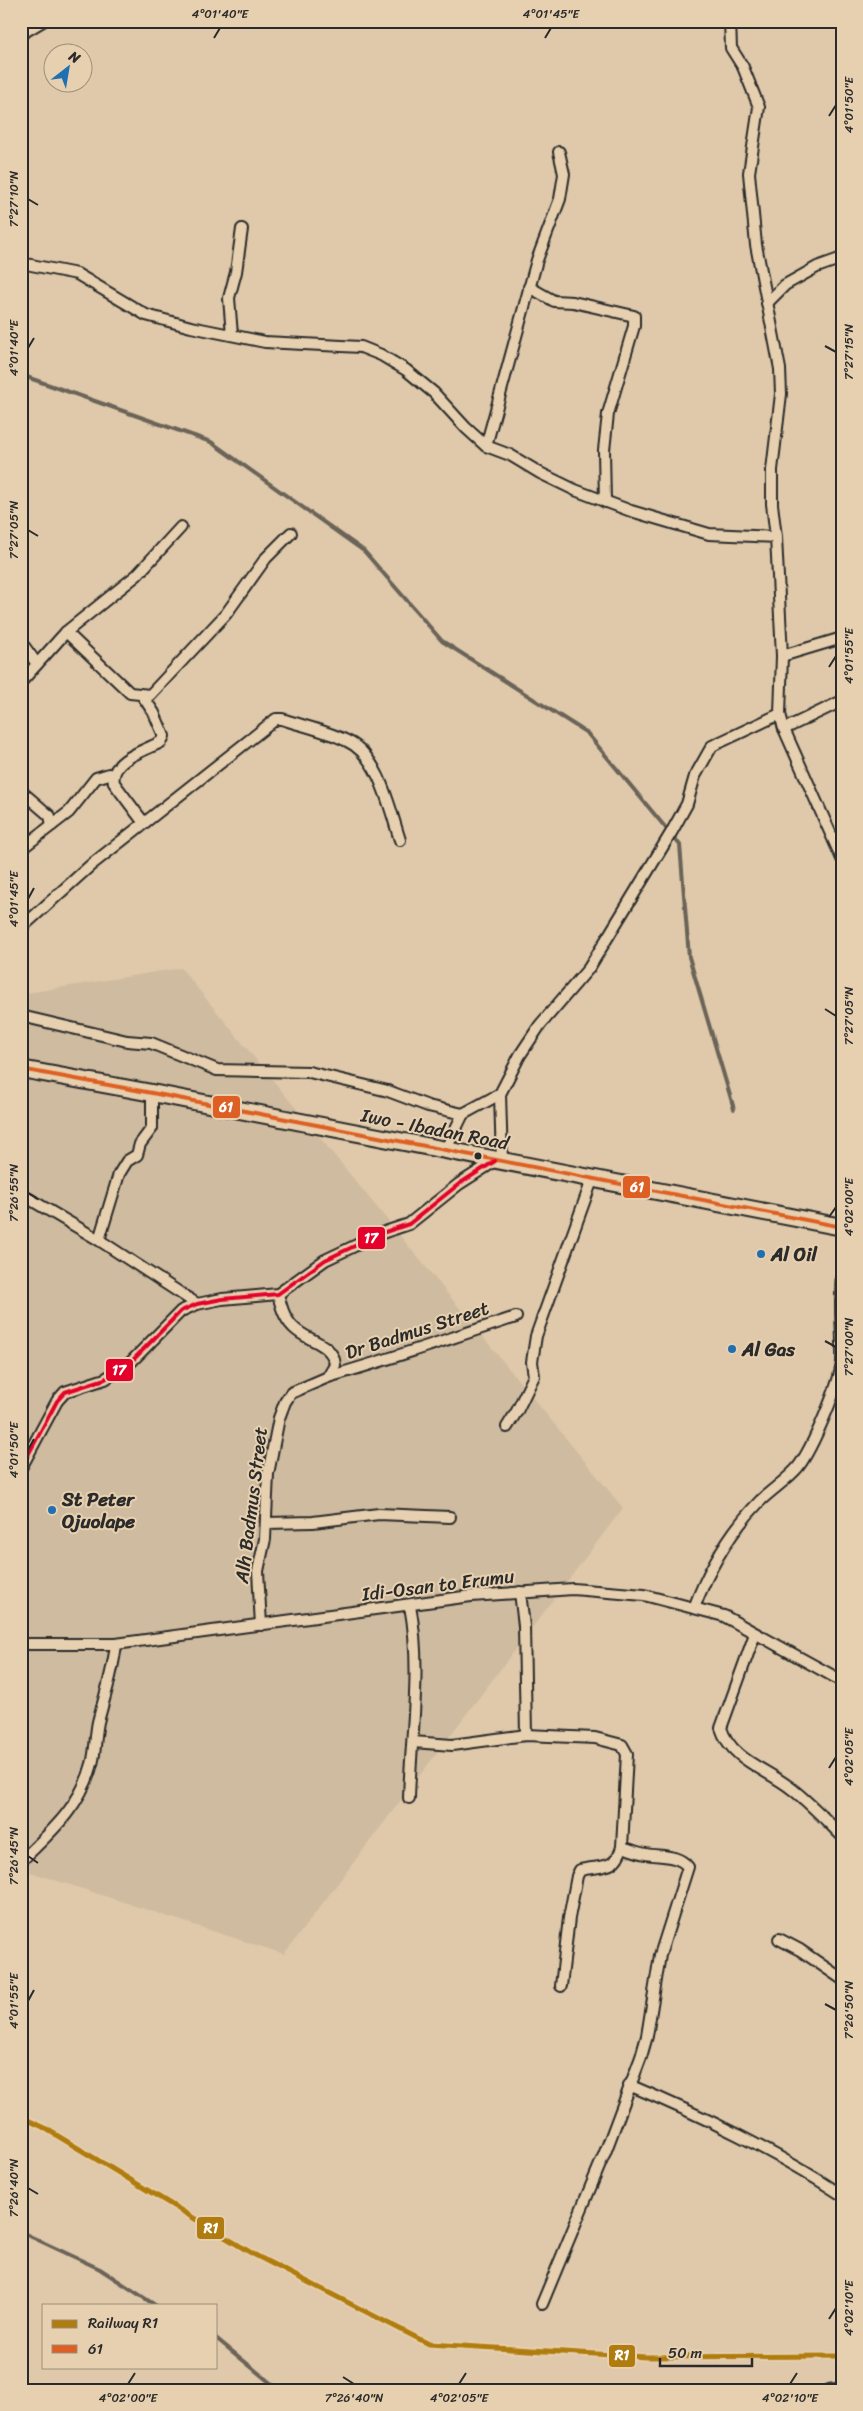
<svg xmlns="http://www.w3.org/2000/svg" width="863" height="2411" font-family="Sriracha,sans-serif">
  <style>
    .built { fill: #cfbb9f }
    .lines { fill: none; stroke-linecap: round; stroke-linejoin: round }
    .stream { stroke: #6b6358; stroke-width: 4 }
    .minor-casing { stroke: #2b2b2b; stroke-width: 14 }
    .primary-casing { stroke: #2b2b2b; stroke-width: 20 }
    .minor { stroke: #e7d0af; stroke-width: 10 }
    .primary { stroke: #e7d0af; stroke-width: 16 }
    .bus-1-casing { stroke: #e7d0af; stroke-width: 8 }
    .bus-2-casing { stroke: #e7d0af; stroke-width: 8 }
    .bus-1 { stroke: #de5f23; stroke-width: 4 }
    .bus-2 { stroke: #e4002b; stroke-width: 4 }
    .rail-1-casing { stroke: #e7d0af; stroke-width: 9 }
    .rail-1 { stroke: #b07b0f; stroke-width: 5 }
    .ticks { fill: none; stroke: #2b2b2b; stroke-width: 2 }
    .bus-dot { fill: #2b2b2b; stroke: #e7d0af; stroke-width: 2 }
    .poi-dot { fill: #1f6fb2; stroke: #e7d0af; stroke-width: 2 }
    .labels { text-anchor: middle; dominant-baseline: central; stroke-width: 4; stroke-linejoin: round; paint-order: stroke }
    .street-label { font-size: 19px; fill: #2b2b2b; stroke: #e7d0af }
    .poi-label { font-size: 19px; font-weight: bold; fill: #2b2b2b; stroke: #e7d0af; text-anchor: start }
    .line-badge { stroke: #e7d0af; stroke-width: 2 }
    .badge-label { font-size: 14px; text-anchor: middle; font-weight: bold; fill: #fff }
    .neatline { fill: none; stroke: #2b2b2b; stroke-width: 2 }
    .ticks-label { font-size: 12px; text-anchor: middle; fill: #2b2b2b }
  </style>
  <rect width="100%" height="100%" fill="#dfc9aa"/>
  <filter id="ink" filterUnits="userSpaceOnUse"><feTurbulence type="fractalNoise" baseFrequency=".02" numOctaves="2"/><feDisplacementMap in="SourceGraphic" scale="10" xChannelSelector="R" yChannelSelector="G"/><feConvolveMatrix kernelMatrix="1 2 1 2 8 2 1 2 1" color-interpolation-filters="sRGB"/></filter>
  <g filter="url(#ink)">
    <path class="built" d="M 181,968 L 623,1508 L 284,1954 L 21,1869 L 21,994 Z"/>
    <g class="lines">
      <g class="stream">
        <path d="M 21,375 L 211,442 L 364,551 L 442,641 L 587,733 L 680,845 L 689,957 L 734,1109"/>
        <path d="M 21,2232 L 100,2269 L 155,2305"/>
        <path d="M 216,2338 L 279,2390"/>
      </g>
      <defs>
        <g id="minor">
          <path d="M 730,21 L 731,48 L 743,67 L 759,107 L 749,173 L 756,245 L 780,369 L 781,394 L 772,470 L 772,504 L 776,537 L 782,656 L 780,714 L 784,729 L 842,859"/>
          <path d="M 21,34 L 43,21"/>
          <path d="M 21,263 L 77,274 L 146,315 L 191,327 L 265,342 L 361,347 L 381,355 L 406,370 L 434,393 L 466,428 L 486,446 L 510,455 L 540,473 L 575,490 L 631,511 L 709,534 L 776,537"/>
          <path d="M 529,287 L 554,301 L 573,302 L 634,316 L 634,326 L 608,414 L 604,450 L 605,502"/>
          <path d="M 767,303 L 785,285 L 817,267 L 842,258"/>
          <path d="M 232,335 L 229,298 L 236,272 L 242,229"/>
          <path d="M 486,446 L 537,260 L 560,199 L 564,174 L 559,152"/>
          <path d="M 66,632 L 130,693 L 150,695 L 226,614 L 266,558 L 291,533"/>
          <path d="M 21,642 L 37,664"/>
          <path d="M 782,656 L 842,638"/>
          <path d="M 21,682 L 66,632 L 137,575 L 181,527"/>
          <path d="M 142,695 L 154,713 L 164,736 L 161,742 C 146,750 109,760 114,783 L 144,823"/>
          <path d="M 784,729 L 842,701"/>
          <path d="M 21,791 L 50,816 L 52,825"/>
          <path d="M 21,849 L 69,812 L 96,778 L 109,774 L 113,775"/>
          <path d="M 21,928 L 91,865 L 276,719 L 282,719 C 303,726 327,731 347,741 C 379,755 390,810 400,840"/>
          <path d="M 21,1016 L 127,1041 L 151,1043 L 217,1070 L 309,1072 L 388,1091 L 428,1106 L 463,1114"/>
          <path d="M 445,1151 L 463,1114 L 500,1094"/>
          <path d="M 502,1162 L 500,1094 L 520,1055 L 540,1025 L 589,968 L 671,833 L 687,804 L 695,776 L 712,746 L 780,714"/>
          <path d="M 21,1194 L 99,1240 L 197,1304"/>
          <path d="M 99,1240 L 119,1174 L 127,1161 L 137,1155 L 140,1144 L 152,1128 L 152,1093"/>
          <path d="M 328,1377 C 392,1359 453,1337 516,1317"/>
          <path d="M 507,1427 L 517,1411 L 534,1376 L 532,1362 L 536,1336 L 592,1180"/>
          <path d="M 21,1468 L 57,1401 L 65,1392 L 105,1379 L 130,1363 L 181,1311 L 197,1304 L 222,1299 L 278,1294 L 325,1260 L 382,1233 L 409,1224 L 459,1184 L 495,1161"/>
          <path d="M 266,1523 L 313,1522 L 379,1514 L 450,1517"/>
          <path d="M 520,1592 L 524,1626 L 526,1735"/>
          <path d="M 694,1608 C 709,1568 729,1533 759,1502 C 771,1490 787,1480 798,1467 C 812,1449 840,1384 842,1362 C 843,1333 839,1304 842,1275"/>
          <path d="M 261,1625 L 258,1571 L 265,1539 L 268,1474 L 279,1418 L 285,1402 L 291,1393 L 328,1377 L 335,1365 C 333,1342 307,1342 293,1327 C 284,1318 281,1306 278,1294"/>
          <path d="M 755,1634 L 721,1728 C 731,1760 767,1769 792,1789 C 810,1803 826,1820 842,1836"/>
          <path d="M 21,1644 L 116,1644 L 471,1596 L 573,1589 L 644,1595 L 724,1616 L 842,1681"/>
          <path d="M 413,1742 L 452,1745 L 526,1735 L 595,1738 L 622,1745 L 627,1754 L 622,1847 C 615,1871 602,1865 580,1870 L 577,1876 L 569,1918 L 561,1986"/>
          <path d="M 409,1798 C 411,1734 422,1668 410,1606"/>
          <path d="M 21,1861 C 51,1832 81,1806 92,1764 C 96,1750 95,1736 98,1722 C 105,1694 113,1673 116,1644"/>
          <path d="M 779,1939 L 800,1950 L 842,1979"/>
          <path d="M 629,2085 C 705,2117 773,2150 842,2195"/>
          <path d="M 542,2304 L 606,2150 L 641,2057 L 647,2036 L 660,1955 L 688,1867 C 678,1854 660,1857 646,1854 C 638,1853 630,1849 622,1847"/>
          <path d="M 829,2390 L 842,2388"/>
        </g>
        <path id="primary" d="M 21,1069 L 152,1093 L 842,1227"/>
      </defs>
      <use href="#minor" class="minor-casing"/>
      <use href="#primary" class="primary-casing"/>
      <use href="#minor" class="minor"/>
      <use href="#primary" class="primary"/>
      <defs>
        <path id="bus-1" d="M 21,1069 L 152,1093 L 842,1227"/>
        <path id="bus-2" d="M 21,1468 L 57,1401 L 65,1392 L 105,1379 L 130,1363 L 181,1311 L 197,1304 L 222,1299 L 278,1294 L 325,1260 L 382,1233 L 409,1224 L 459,1184 L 495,1161"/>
      </defs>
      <use href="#bus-1" class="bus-1-casing"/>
      <use href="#bus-2" class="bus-2-casing"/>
      <use href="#bus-1" class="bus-1"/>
      <use href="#bus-2" class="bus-2"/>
      <defs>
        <path id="rail-1" d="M 21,2117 L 43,2127 L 253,2254 L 429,2344 L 646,2357 L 842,2356"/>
      </defs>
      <use href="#rail-1" class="rail-1-casing"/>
      <use href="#rail-1" class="rail-1"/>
    </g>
  </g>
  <path class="ticks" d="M 214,38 L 220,28M 545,38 L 551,28M 829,116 L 836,105M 28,199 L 38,205M 825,346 L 836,352M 28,348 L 34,338M 28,530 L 38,536M 829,667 L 836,656M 28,899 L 34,888M 825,1009 L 836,1016M 28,1193 L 38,1199M 829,1217 L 836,1207M 825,1341 L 836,1347M 28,1450 L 34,1439M 829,1768 L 836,1757M 28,1856 L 38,1863M 28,2001 L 34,1990M 825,2004 L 836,2010M 28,2188 L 38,2194M 829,2319 L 836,2308M 343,2377 L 354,2384M 128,2384 L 135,2373M 459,2384 L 466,2373M 790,2384 L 797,2373"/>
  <circle class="bus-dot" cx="478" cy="1156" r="4.5"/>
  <g class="poi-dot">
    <circle cx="761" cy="1254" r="5"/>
    <circle cx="732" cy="1349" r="5"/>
    <circle cx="52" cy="1510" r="5"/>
  </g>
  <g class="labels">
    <g class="street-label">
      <text transform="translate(435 1129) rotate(11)">Iwo - Ibadan Road</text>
      <text transform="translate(417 1330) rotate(-18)">Dr Badmus Street</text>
      <text transform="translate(251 1505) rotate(-83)">Alh Badmus Street</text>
      <text transform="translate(438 1585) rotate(-7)">Idi-Osan to Erumu</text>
    </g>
    <g class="poi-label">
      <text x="771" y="1254">Al Oil</text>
      <text x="742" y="1349">Al Gas</text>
      <text x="62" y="1499">St Peter<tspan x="62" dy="22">Ojuolape</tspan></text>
    </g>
  </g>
  <g class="line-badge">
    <rect x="212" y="1095" width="29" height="24" rx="5" fill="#de5f23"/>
    <rect x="622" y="1175" width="29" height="24" rx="5" fill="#de5f23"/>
    <rect x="357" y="1226" width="29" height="24" rx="5" fill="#e4002b"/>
    <rect x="105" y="1358" width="29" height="24" rx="5" fill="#e4002b"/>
    <rect x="196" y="2216" width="29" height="24" rx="5" fill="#b07b0f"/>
    <rect x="608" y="2344" width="28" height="24" rx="5" fill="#b07b0f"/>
  </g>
  <g class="badge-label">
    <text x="226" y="1112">61</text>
    <text x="637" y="1192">61</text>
    <text x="371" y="1243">17</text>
    <text x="119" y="1375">17</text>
    <text x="211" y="2233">R1</text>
    <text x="622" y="2360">R1</text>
  </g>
  <rect width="863" height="2411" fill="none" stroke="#e7d0af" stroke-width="55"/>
  <rect x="42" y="2304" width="175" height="65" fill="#e7d0af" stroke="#9c8e7a"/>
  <rect x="52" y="2320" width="25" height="8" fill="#b07b0f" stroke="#9c8e7a"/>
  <text x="88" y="2328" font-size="15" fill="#2b2b2b">Railway R1</text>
  <rect x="52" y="2345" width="25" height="8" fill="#de5f23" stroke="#9c8e7a"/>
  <text x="88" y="2354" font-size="15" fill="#2b2b2b">61</text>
  <g transform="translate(68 68) rotate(31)"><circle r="24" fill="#e7d0af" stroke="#9c8e7a"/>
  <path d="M0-4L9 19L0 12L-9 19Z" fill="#1f6fb2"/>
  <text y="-8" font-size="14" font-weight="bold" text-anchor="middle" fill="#2b2b2b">N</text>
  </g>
  <path d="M660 2358v8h92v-8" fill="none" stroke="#2b2b2b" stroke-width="2.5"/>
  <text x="668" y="2358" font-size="15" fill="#2b2b2b" stroke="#e7d0af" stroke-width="4" paint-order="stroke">50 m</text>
  <rect x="28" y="28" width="808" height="2356" class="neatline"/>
  <g class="ticks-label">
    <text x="220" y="18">4°01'40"E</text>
    <text x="551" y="18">4°01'45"E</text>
    <text transform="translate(849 105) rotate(-90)" y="4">4°01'50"E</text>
    <text transform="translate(14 199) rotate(-90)" y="4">7°27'10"N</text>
    <text transform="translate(14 348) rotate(-90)" y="4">4°01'40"E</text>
    <text transform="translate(849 352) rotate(-90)" y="4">7°27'15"N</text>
    <text transform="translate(14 530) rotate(-90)" y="4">7°27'05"N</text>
    <text transform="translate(849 656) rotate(-90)" y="4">4°01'55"E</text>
    <text transform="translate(14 899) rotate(-90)" y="4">4°01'45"E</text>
    <text transform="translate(849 1016) rotate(-90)" y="4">7°27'05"N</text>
    <text transform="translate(14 1193) rotate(-90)" y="4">7°26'55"N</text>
    <text transform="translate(849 1207) rotate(-90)" y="4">4°02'00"E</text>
    <text transform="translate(849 1347) rotate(-90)" y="4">7°27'00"N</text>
    <text transform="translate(14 1450) rotate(-90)" y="4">4°01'50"E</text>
    <text transform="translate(849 1757) rotate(-90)" y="4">4°02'05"E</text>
    <text transform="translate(14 1856) rotate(-90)" y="4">7°26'45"N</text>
    <text transform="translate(14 2001) rotate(-90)" y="4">4°01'55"E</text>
    <text transform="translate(849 2010) rotate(-90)" y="4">7°26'50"N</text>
    <text transform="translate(14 2188) rotate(-90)" y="4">7°26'40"N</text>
    <text transform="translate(849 2308) rotate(-90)" y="4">4°02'10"E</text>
    <text x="128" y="2402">4°02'00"E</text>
    <text x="354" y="2402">7°26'40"N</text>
    <text x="459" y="2402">4°02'05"E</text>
    <text x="790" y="2402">4°02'10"E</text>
  </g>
</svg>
